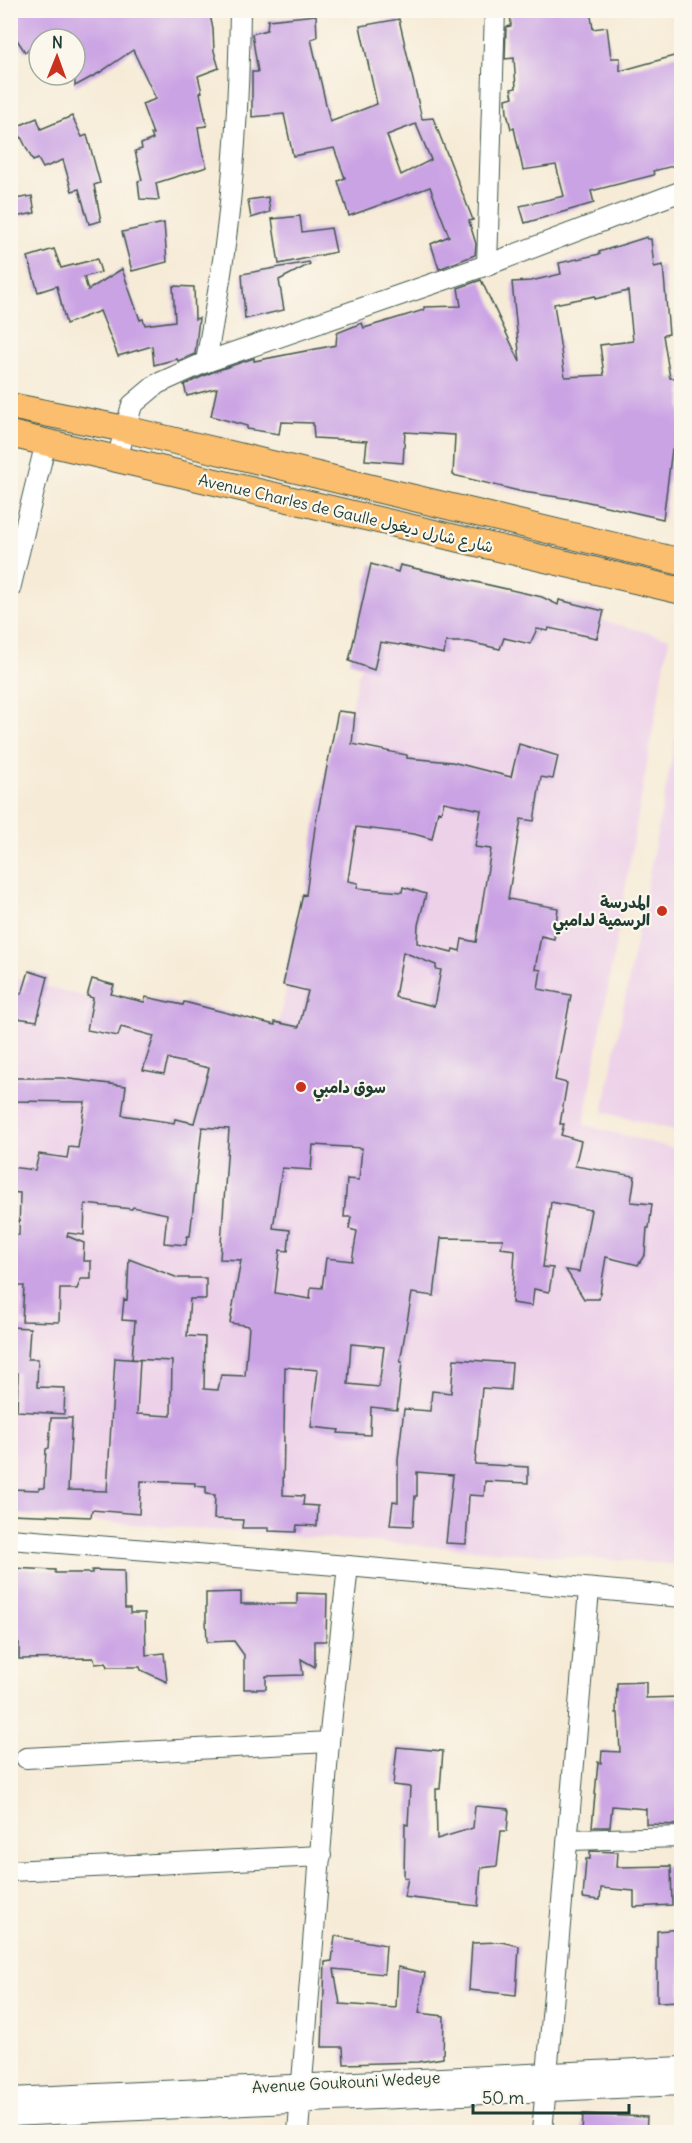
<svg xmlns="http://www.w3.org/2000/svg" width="692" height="2143" font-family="Delius,'Playpen Sans Arabic',sans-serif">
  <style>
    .built { fill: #edd1e9 }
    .building { fill: #caa3e4; fill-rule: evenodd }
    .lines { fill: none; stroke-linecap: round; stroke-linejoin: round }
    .minor-casing { stroke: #3f574c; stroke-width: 22 }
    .major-casing { stroke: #3f574c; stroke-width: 28 }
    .minor { stroke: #fff; stroke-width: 20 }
    .major { stroke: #fabe6e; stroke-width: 26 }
    .poi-dot { fill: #c8321e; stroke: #fbf7ec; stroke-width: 2 }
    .labels { text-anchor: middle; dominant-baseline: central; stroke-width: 4.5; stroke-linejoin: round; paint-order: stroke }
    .street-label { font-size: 16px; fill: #1f3d34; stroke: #fbf7ec }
    .poi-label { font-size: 16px; font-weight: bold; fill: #1f3d34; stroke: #fbf7ec; text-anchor: end }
  </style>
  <rect width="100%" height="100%" fill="#fbf7ec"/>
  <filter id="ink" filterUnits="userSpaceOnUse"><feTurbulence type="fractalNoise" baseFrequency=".0167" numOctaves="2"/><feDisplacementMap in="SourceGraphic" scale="12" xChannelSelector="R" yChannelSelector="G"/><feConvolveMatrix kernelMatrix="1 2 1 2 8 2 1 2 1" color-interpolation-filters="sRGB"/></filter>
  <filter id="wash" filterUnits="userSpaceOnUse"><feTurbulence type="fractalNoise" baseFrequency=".008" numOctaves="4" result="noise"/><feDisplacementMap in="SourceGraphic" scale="24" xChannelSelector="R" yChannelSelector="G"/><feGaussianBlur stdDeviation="1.35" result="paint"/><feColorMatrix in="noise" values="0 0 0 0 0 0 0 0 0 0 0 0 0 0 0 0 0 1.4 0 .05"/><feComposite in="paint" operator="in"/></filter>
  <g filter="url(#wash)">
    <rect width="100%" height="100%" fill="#f6ebd7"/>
    <g class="built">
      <path d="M 384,564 L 669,638 L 584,1125 L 681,1150 L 681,1565 L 11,1515 L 10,977 L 273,1047 Z"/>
      <path d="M 681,710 L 681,1132 L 603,1112 Z"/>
    </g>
    <g id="blocks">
      <g class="building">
        <path d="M 10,10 L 209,10 L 213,29 L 214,51 L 219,68 L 198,76 L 202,92 L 200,93 L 207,126 L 198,127 L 202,151 L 207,167 L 156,183 L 159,200 L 140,199 L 138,181 L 142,180 L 135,151 L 142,149 L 141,144 L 153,139 L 151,134 L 153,134 L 142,104 L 156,99 L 133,50 L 99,73 L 75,86 L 75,39 L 52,39 L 51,37 L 39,39 L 39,44 L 25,52 L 10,29 Z"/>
        <path d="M 510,10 L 590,10 L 593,29 L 607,27 L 611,58 L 620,58 L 620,71 L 681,54 L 681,164 L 653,171 L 654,175 L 591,191 L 594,203 L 525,223 L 520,206 L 564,196 L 556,165 L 523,170 L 514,128 L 511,129 L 507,113 L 506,99 L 513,97 L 511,89 L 516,88 L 514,58 L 505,59 L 506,27 L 511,26 Z"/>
        <path d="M 316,15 L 317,37 L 311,39 L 330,122 L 377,104 L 360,26 L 399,19 L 422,119 L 433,118 L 473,220 L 469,221 L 476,244 L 475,255 L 439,269 L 431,244 L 449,236 L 430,187 L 349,216 L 338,181 L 345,178 L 334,148 L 293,156 L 284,114 L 252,117 L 252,72 L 258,72 L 252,34 L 267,30 L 268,20 ZM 416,124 L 431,160 L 401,175 L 387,135 Z"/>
        <path d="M 72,116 L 82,137 L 87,135 L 100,183 L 94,185 L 101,221 L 89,224 L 79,189 L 72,191 L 63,160 L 43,168 L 38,159 L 33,161 L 16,127 L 37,118 L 41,129 Z"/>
        <path d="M 32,196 L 35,213 L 10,218 L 10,200 Z"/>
        <path d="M 268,197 L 270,212 L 251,218 L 248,200 Z"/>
        <path d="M 300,216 L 302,232 L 331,228 L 336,252 L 279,264 L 272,219 Z"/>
        <path d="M 164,223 L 167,262 L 132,271 L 122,232 Z"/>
        <path d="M 647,237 L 647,239 L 651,239 L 654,267 L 663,265 L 669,334 L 663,335 L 670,378 L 681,378 L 681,449 L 672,449 L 663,519 L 571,498 L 571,499 L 523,492 L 453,475 L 455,435 L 405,432 L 403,463 L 365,460 L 367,441 L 314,438 L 313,423 L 281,422 L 279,434 L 247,429 L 247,426 L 211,416 L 217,388 L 187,396 L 184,385 L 210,373 L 254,358 L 254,361 L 336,345 L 337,333 L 362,323 L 364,328 L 424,310 L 424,307 L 461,306 L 458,288 L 481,280 L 520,362 L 512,282 L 531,281 L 561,274 L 559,263 L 600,254 L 599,252 ZM 628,291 L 633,341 L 600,345 L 604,375 L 565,377 L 554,304 L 595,296 L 595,299 Z"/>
        <path d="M 54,249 L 61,268 L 97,259 L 101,272 L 84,277 L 88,290 L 122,269 L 140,320 L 143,319 L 145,325 L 175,321 L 173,286 L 194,287 L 195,319 L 199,318 L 195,354 L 178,361 L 177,359 L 154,365 L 152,346 L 118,356 L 100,311 L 66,324 L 57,286 L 38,292 L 28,257 Z"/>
        <path d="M 309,262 L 310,264 L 279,280 L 284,310 L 245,319 L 242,274 Z"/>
        <path d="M 371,564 L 398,572 L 400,565 L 542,597 L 558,605 L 559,600 L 604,611 L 597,638 L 549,628 L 548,631 L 537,629 L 530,644 L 504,638 L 500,649 L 469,642 L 446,642 L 444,654 L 400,644 L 399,645 L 380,642 L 374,670 L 349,661 Z"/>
        <path d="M 338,711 L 355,713 L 352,744 L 407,755 L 407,758 L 452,762 L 511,777 L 519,744 L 558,756 L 553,779 L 541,777 L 534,821 L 521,819 L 508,899 L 558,908 L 554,939 L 541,936 L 535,969 L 541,970 L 538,989 L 571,995 L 555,1080 L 567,1083 L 560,1124 L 564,1124 L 561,1135 L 581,1141 L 575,1166 L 635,1176 L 631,1202 L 652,1204 L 649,1228 L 647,1228 L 645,1254 L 638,1265 L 606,1257 L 599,1299 L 584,1299 L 566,1270 L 579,1272 L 591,1210 L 551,1202 L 543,1267 L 553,1268 L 549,1292 L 534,1289 L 532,1306 L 512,1303 L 515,1250 L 501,1248 L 503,1239 L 441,1238 L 434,1296 L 412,1293 L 400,1362 L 402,1362 L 397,1410 L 371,1407 L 370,1435 L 338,1433 L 339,1430 L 311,1427 L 318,1370 L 285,1367 L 283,1495 L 304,1496 L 303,1505 L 318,1506 L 317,1526 L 297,1525 L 296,1532 L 269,1531 L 269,1528 L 242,1528 L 243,1520 L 214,1519 L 215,1495 L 206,1494 L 206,1487 L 195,1486 L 195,1483 L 141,1481 L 139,1514 L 92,1510 L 91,1517 L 10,1514 L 10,1489 L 39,1490 L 39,1488 L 44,1488 L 46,1449 L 49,1448 L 51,1418 L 72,1418 L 68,1490 L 107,1491 L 115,1358 L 140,1360 L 137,1414 L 171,1416 L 172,1361 L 132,1359 L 135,1321 L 122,1320 L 124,1299 L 127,1300 L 129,1259 L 178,1278 L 206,1278 L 206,1299 L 190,1299 L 187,1336 L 205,1337 L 204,1389 L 218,1390 L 221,1375 L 245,1376 L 249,1326 L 230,1323 L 241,1260 L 220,1259 L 229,1129 L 202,1127 L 190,1236 L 187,1236 L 186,1245 L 164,1243 L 167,1214 L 133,1207 L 132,1209 L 85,1204 L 84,1235 L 68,1233 L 67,1236 L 84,1243 L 83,1261 L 91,1261 L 91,1279 L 81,1279 L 77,1289 L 60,1289 L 59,1322 L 22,1321 L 24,1286 L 14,1286 L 15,1282 L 10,1282 L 10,1235 L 19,1235 L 20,1193 L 10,1192 L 10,1167 L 35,1170 L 39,1154 L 67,1158 L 69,1147 L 78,1148 L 85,1102 L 10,1101 L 10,1078 L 62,1078 L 126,1086 L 122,1115 L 174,1123 L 175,1119 L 194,1123 L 209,1068 L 168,1059 L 164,1074 L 143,1070 L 154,1036 L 121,1027 L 118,1036 L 87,1030 L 93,998 L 87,996 L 92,979 L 114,985 L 111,994 L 144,1002 L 146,997 L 183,1005 L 184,1002 L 275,1025 L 275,1022 L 299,1027 L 308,991 L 283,985 L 303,894 L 306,895 L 315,827 ZM 444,802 L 481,810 L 475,847 L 491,849 L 476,942 L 462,939 L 460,951 L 453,949 L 452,952 L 417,943 L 418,925 L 426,894 L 403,887 L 402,892 L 357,888 L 358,883 L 348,881 L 356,827 L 414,834 L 432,839 L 438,811 L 441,812 ZM 403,952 L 436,965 L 436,969 L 441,970 L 434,1006 L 395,997 ZM 313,1145 L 362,1148 L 359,1180 L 347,1179 L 344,1217 L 351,1217 L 349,1229 L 357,1231 L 352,1261 L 326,1258 L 322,1288 L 311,1287 L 310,1299 L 275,1293 L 280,1250 L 288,1251 L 290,1230 L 273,1228 L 282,1168 L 311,1170 ZM 351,1344 L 384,1347 L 379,1387 L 348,1384 Z"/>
        <path d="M 29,971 L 48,977 L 37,1021 L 10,1017 L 10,991 L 22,994 Z"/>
        <path d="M 10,1327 L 30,1328 L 28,1359 L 38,1359 L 37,1387 L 65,1388 L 64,1414 L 17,1411 L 18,1373 L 10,1372 Z"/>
        <path d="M 454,1359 L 512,1363 L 510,1390 L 482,1388 L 475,1464 L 528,1467 L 528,1483 L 485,1481 L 484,1496 L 469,1495 L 466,1544 L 446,1543 L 453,1475 L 417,1472 L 417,1496 L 415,1496 L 413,1526 L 390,1525 L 393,1501 L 398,1502 L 398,1459 L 404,1409 L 430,1411 L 432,1391 L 451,1393 Z"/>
        <path d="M 10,1568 L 55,1570 L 55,1573 L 92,1573 L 92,1570 L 124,1571 L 125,1608 L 130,1608 L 130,1613 L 145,1613 L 146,1655 L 164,1653 L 167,1682 L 141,1670 L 140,1667 L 107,1667 L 106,1663 L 95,1664 L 94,1658 L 19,1659 L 19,1643 L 10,1643 Z"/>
        <path d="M 241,1592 L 241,1604 L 297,1604 L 297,1593 L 327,1594 L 326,1641 L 315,1641 L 315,1667 L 301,1659 L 303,1675 L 266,1676 L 266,1689 L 244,1689 L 244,1655 L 234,1641 L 207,1642 L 206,1620 L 206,1593 Z"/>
        <path d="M 646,1682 L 646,1698 L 681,1697 L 681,1825 L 646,1824 L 646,1809 L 612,1806 L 610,1827 L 592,1827 L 598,1762 L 601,1763 L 602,1751 L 620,1752 L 618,1713 L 616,1713 L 617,1683 Z"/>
        <path d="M 397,1747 L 443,1751 L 440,1789 L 436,1789 L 437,1839 L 473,1828 L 475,1806 L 509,1809 L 507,1831 L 501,1831 L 497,1866 L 481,1868 L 478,1906 L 404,1897 L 408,1878 L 404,1877 L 405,1824 L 408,1825 L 410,1787 L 393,1785 Z"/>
        <path d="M 590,1851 L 618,1852 L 617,1867 L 671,1866 L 672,1905 L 634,1907 L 634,1891 L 601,1888 L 600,1900 L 583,1898 L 586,1859 L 590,1859 Z"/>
        <path d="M 681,1929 L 681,2001 L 657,2002 L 657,1931 Z"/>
        <path d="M 335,1936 L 386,1945 L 384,1974 L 334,1969 L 340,2004 L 396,2008 L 398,1967 L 425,1973 L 419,2013 L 444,2016 L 443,2058 L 418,2062 L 344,2064 L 343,2047 L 322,2047 L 325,1962 L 332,1961 Z"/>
        <path d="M 501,1942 L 519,1946 L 516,1995 L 469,1990 L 472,1943 Z"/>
        <path d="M 583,2114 L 647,2117 L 646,2133 L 582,2133 Z"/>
      </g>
    </g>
  </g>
  <g filter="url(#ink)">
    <use href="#blocks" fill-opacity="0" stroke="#3f574c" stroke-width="1.5"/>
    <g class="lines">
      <defs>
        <g id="minor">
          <path d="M 487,265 L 495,10"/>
          <path d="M 206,362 C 212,326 219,290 224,253 C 235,173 239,92 240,10"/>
          <path d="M 117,459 L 132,405 L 157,384 L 206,362 L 487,265 L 682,191"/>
          <path d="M 10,589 L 46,442"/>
          <path d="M 10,1539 L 348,1566 L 682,1597"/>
          <path d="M 26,1758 L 329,1742"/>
          <path d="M 569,1840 L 682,1837"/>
          <path d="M 10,1871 L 321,1856"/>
          <path d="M 10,2098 L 682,2067"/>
          <path d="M 10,2116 L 682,2085"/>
          <path d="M 298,2132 L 329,1742 L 348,1566"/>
          <path d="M 542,2132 L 589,1590"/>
        </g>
        <g id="major">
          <path d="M 10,406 L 125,429 L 682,562"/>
          <path d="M 10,434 L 682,591"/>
        </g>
      </defs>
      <use href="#minor" class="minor-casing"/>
      <use href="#major" class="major-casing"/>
      <use href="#minor" class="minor"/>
      <use href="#major" class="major"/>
    </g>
  </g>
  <g class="poi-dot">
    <circle cx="662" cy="911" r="6"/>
    <circle cx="301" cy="1087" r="6"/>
  </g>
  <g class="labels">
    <g class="street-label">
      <text transform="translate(346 513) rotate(13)">Avenue Charles de Gaulle شارع شارل ديغول</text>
      <text transform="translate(346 2082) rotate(-3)">Avenue Goukouni Wedeye</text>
    </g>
    <g class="poi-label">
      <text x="650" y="902">المدرسة<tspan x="650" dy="18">الرسمية لدامبي</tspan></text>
      <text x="313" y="1087" text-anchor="start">سوق دامبي</text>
    </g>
  </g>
  <rect width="692" height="2143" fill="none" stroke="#fbf7ec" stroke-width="36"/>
  <g transform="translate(57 57) rotate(1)"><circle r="28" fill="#fbf7ec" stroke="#a3ada2" stroke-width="1.5"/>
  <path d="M0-4.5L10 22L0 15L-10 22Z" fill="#c8321e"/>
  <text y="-9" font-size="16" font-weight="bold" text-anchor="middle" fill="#1f3d34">N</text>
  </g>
  <path d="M473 2104v9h156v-9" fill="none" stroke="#1f3d34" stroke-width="3"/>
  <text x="482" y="2104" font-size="18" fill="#1f3d34" stroke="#fbf7ec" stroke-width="4.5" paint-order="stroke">50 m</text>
</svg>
